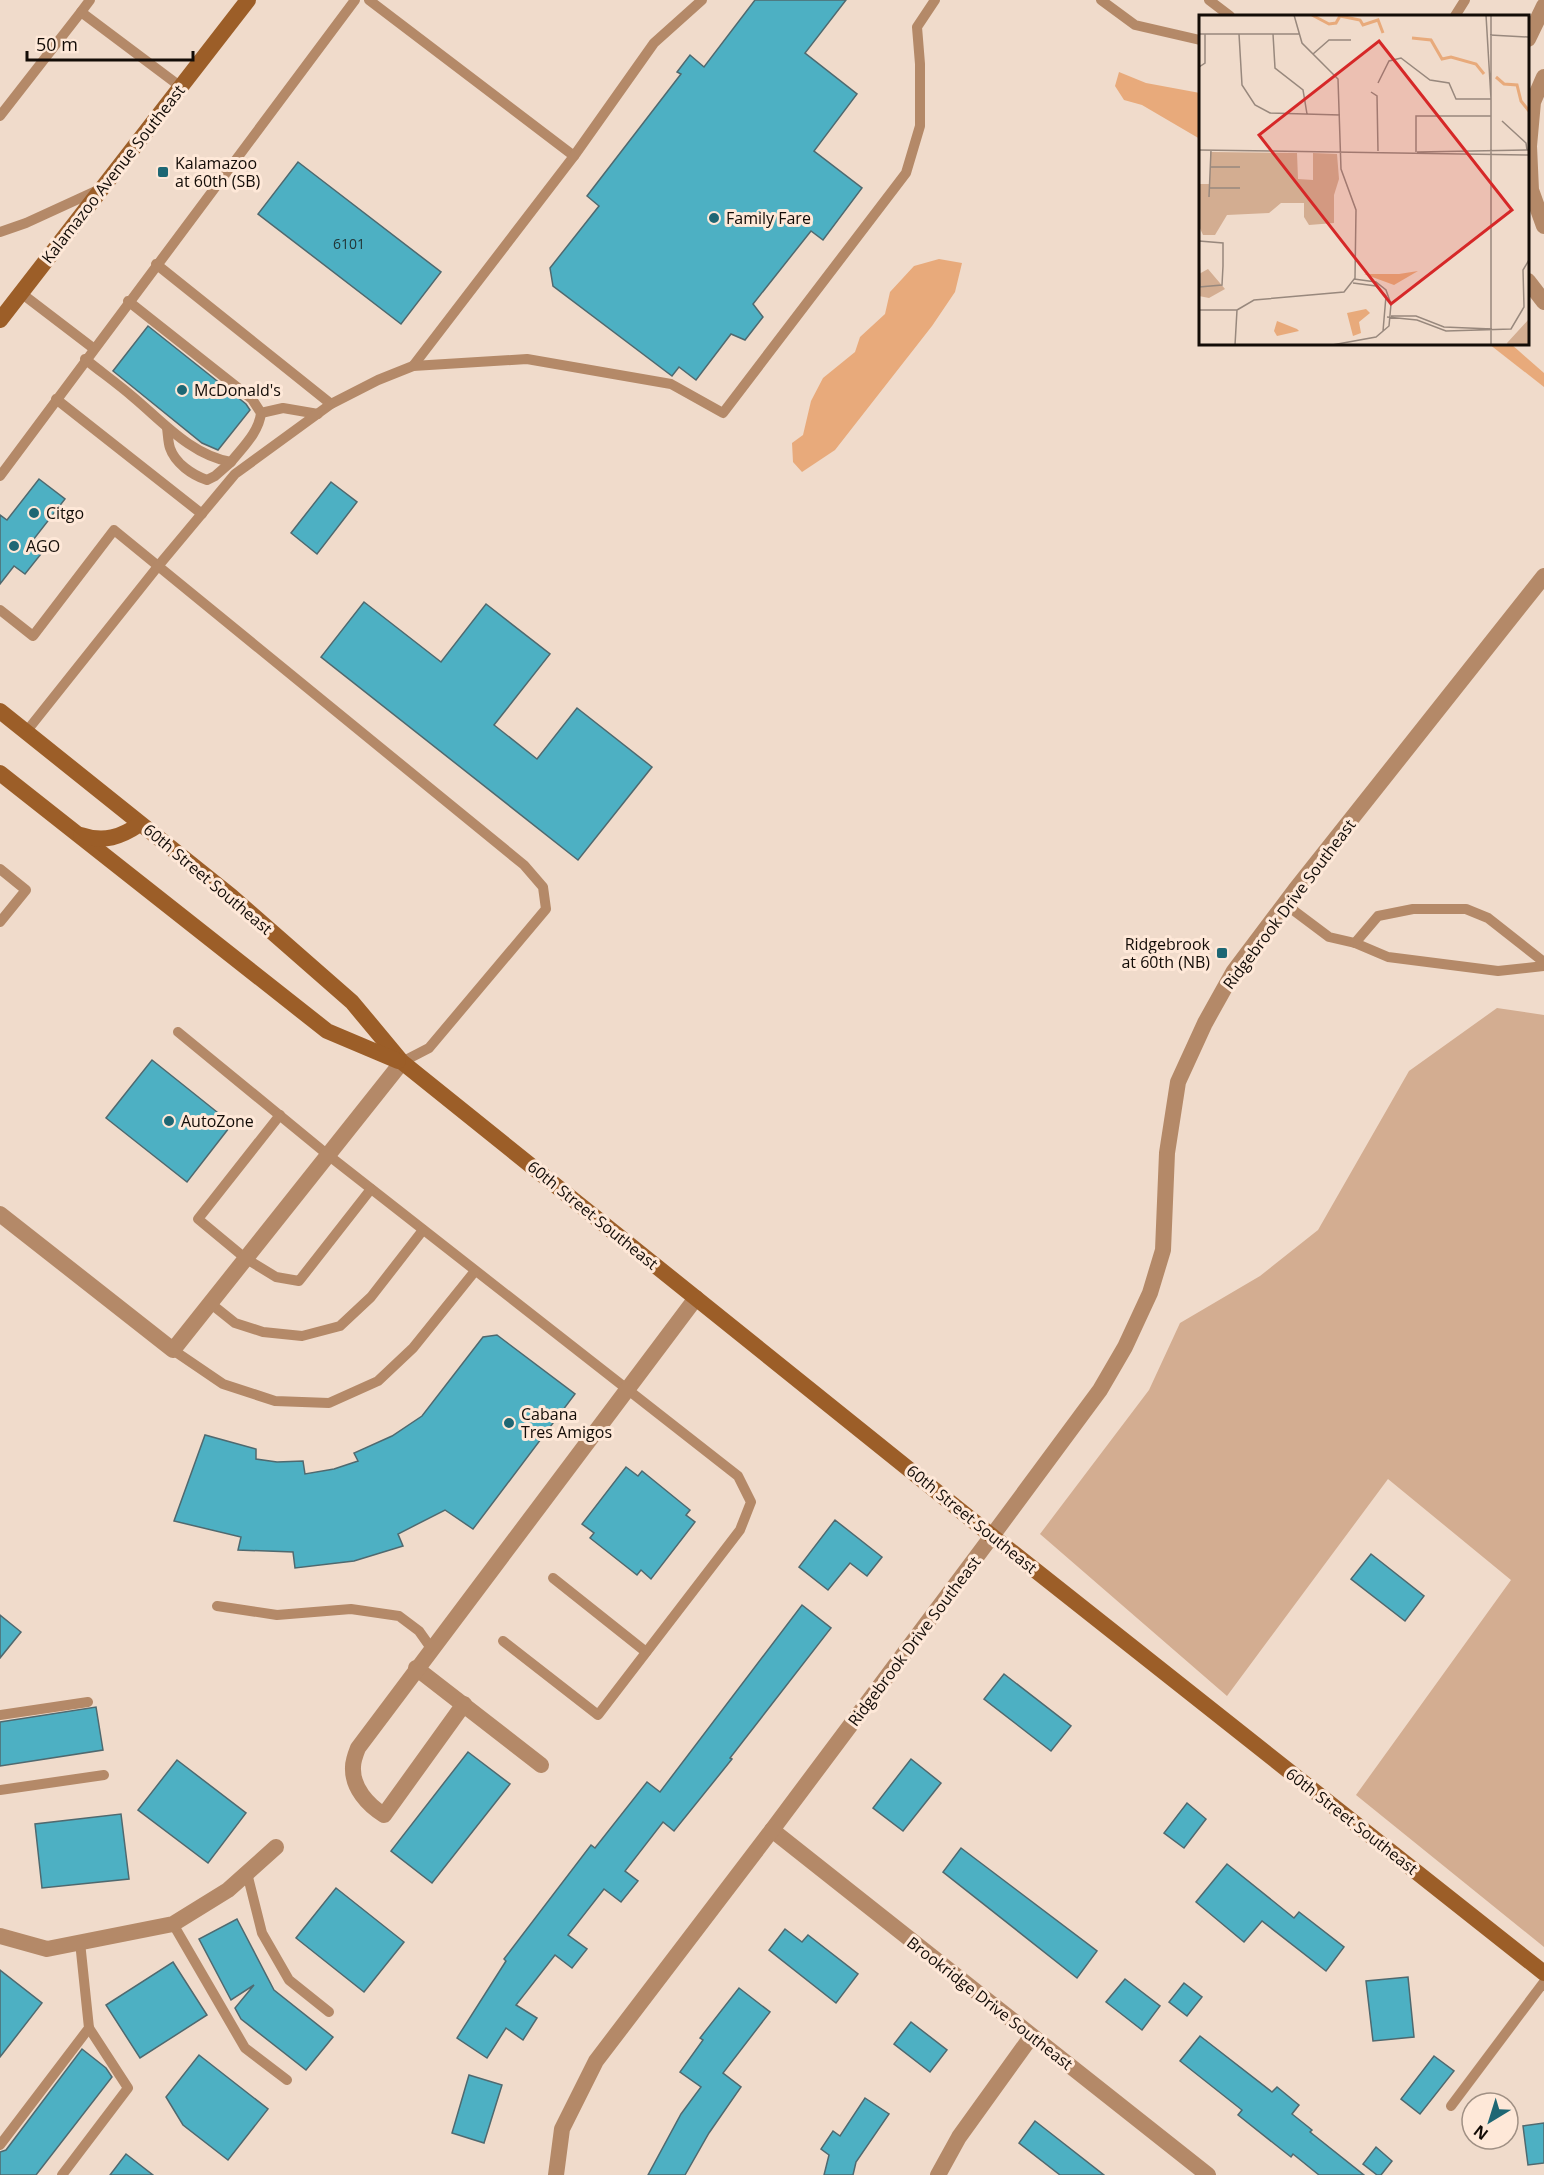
<svg xmlns="http://www.w3.org/2000/svg" width="1544" height="2175" font-family="'Open Sans',sans-serif">
  <style>
    .green { fill: #d3ad91 }
    .water { fill: #e8aa7b }
    .building { fill: #4db0c3; stroke: #4f696f; stroke-width: 1.5 }
    .lines { fill: none; stroke-linecap: round; stroke-linejoin: round }
    .service { stroke: #b48968; stroke-width: 10 }
    .minor { stroke: #b48968; stroke-width: 16 }
    .secondary { stroke: #9c5e28; stroke-width: 16 }
    .poi-dot { fill: #1e6774; stroke: #fee8d8; stroke-width: 2 }
    .labels { text-anchor: middle; dominant-baseline: central; stroke-width: 6; stroke-linejoin: round; paint-order: stroke }
    .number-label { font-size: 14px; fill: #223536 }
    .poi-label { font-size: 16px; fill: #130c07; stroke: #fee8d8; text-anchor: start }
    .street-label { font-size: 16px; fill: #130c07; stroke: #fee8d8 }
    .inset-river { fill: none; stroke: #e8aa7b; stroke-width: 3 }
    .inset-road { fill: none; stroke: #98887d; stroke-width: 1.5 }
    .view { fill: #d62828; fill-opacity: 0.15; stroke: #d62828; stroke-width: 3 }
    .inset-edge { fill: none; stroke: #130c07; stroke-width: 3 }
  </style>
  <rect width="100%" height="100%" fill="#f0dbcb"/>
  <path class="green" d="M 1497,1008 L 1544,1015 L 1544,1947 L 1356,1795 L 1511,1580 L 1388,1479 L 1227,1696 L 1040,1534 L 1149,1390 L 1180,1323 L 1260,1276 L 1318,1230 L 1409,1071 Z"/>
  <g class="water">
    <path d="M 1119,72 L 1146,83 L 1200,93 L 1200,139 L 1142,105 L 1124,100 L 1115,86 Z"/>
    <path d="M 939,259 L 962,263 L 955,292 L 932,326 L 835,450 L 802,472 L 793,462 L 792,443 L 803,435 L 811,401 L 823,378 L 855,352 L 860,337 L 885,314 L 890,292 L 914,266 Z"/>
    <path d="M 1489,344 L 1511,344 L 1544,373 L 1544,387 Z"/>
  </g>
  <g class="building">
    <path d="M 755,0 L 846,0 L 805,53 L 857,94 L 814,151 L 862,188 L 823,240 L 811,231 L 753,304 L 763,317 L 745,340 L 731,334 L 696,380 L 679,367 L 672,376 L 553,286 L 550,268 L 599,206 L 587,196 L 681,74 L 677,72 L 690,55 L 704,67 Z"/>
    <path d="M 298,162 L 441,272 L 401,324 L 258,214 Z"/>
    <path d="M 148,326 L 246,404 L 250,410 L 218,450 L 202,443 L 113,371 Z"/>
    <path d="M 39,479 L 65,499 L 33,540 L 45,549 L 25,574 L 14,566 L 0,584 L 0,515 L 7,520 Z"/>
    <path d="M 331,482 L 357,502 L 317,554 L 291,533 Z"/>
    <path d="M 364,602 L 441,662 L 486,604 L 550,654 L 494,725 L 537,759 L 577,708 L 652,767 L 578,860 L 321,657 Z"/>
    <path d="M 152,1060 L 232,1124 L 187,1182 L 106,1118 Z"/>
    <path d="M 497,1335 L 575,1394 L 473,1529 L 445,1510 L 398,1534 L 403,1546 L 354,1561 L 295,1568 L 293,1552 L 238,1550 L 241,1537 L 174,1521 L 205,1435 L 256,1449 L 256,1459 L 277,1462 L 303,1461 L 305,1474 L 334,1469 L 358,1461 L 354,1453 L 392,1436 L 422,1416 L 483,1337 Z"/>
    <path d="M 626,1467 L 638,1476 L 642,1471 L 690,1510 L 686,1515 L 695,1522 L 651,1579 L 641,1570 L 637,1575 L 590,1538 L 594,1533 L 582,1524 Z"/>
    <path d="M 835,1520 L 882,1557 L 867,1576 L 850,1563 L 828,1590 L 799,1567 Z"/>
    <path d="M 1371,1554 L 1424,1596 L 1405,1621 L 1351,1579 Z"/>
    <path d="M 802,1605 L 831,1628 L 730,1758 L 732,1759 L 674,1831 L 663,1822 L 625,1871 L 638,1881 L 621,1902 L 604,1889 L 568,1935 L 587,1949 L 572,1968 L 555,1955 L 516,2005 L 537,2018 L 523,2040 L 506,2028 L 487,2058 L 457,2038 L 506,1961 L 504,1959 L 591,1845 L 595,1848 L 647,1782 L 660,1792 Z"/>
    <path d="M 0,1615 L 21,1632 L 0,1658 Z"/>
    <path d="M 1004,1674 L 1071,1726 L 1051,1751 L 984,1699 Z"/>
    <path d="M 96,1707 L 103,1750 L 0,1766 L 0,1722 Z"/>
    <path d="M 468,1752 L 510,1784 L 432,1883 L 391,1851 Z"/>
    <path d="M 911,1759 L 941,1783 L 903,1831 L 873,1808 Z"/>
    <path d="M 177,1760 L 246,1813 L 208,1863 L 138,1810 Z"/>
    <path d="M 1187,1803 L 1206,1819 L 1184,1848 L 1164,1833 Z"/>
    <path d="M 121,1814 L 129,1879 L 42,1888 L 35,1824 Z"/>
    <path d="M 961,1848 L 1097,1951 L 1077,1978 L 943,1872 Z"/>
    <path d="M 1227,1864 L 1294,1918 L 1299,1912 L 1344,1947 L 1326,1971 L 1262,1921 L 1244,1942 L 1196,1902 Z"/>
    <path d="M 336,1888 L 404,1942 L 364,1992 L 296,1938 Z"/>
    <path d="M 237,1919 L 274,1990 L 333,2037 L 306,2070 L 241,2019 L 235,2008 L 254,1985 L 231,2000 L 199,1939 Z"/>
    <path d="M 785,1929 L 802,1942 L 808,1935 L 858,1974 L 836,2003 L 769,1950 Z"/>
    <path d="M 173,1962 L 207,2015 L 140,2058 L 106,2005 Z"/>
    <path d="M 0,1970 L 42,2003 L 0,2057 Z"/>
    <path d="M 1408,1977 L 1414,2037 L 1373,2041 L 1366,1981 Z"/>
    <path d="M 1125,1979 L 1160,2006 L 1142,2030 L 1106,2002 Z"/>
    <path d="M 1184,1983 L 1202,1997 L 1187,2016 L 1169,2002 Z"/>
    <path d="M 739,1988 L 770,2012 L 723,2073 L 741,2087 L 709,2133 L 685,2175 L 648,2175 L 681,2114 L 701,2087 L 680,2072 L 703,2040 L 700,2038 Z"/>
    <path d="M 911,2022 L 947,2050 L 930,2072 L 894,2044 Z"/>
    <path d="M 1200,2036 L 1272,2092 L 1277,2087 L 1299,2105 L 1292,2114 L 1312,2130 L 1310,2132 L 1364,2175 L 1319,2175 L 1293,2154 L 1291,2157 L 1238,2115 L 1242,2110 L 1180,2061 Z"/>
    <path d="M 82,2049 L 106,2068 L 112,2077 L 36,2175 L 0,2175 L 0,2152 L 6,2150 Z"/>
    <path d="M 199,2055 L 268,2109 L 228,2160 L 183,2125 L 166,2097 Z"/>
    <path d="M 1434,2056 L 1454,2071 L 1420,2114 L 1401,2099 Z"/>
    <path d="M 469,2075 L 502,2085 L 484,2143 L 452,2133 Z"/>
    <path d="M 865,2098 L 889,2114 L 856,2162 L 853,2175 L 824,2175 L 829,2155 L 821,2149 L 833,2131 L 840,2136 Z"/>
    <path d="M 1035,2121 L 1104,2175 L 1060,2175 L 1019,2143 Z"/>
    <path d="M 1544,2123 L 1544,2163 L 1528,2165 L 1523,2126 Z"/>
    <path d="M 1376,2147 L 1392,2161 L 1381,2175 L 1377,2175 L 1363,2164 Z"/>
    <path d="M 126,2154 L 153,2175 L 110,2175 Z"/>
  </g>
  <g class="lines">
    <g class="service">
      <path d="M 369,0 L 574,156"/>
      <path d="M 1101,0 L 1135,25 L 1200,40"/>
      <path d="M 1209,0 L 1230,16"/>
      <path d="M 81,12 L 90,0"/>
      <path d="M 1455,16 L 1465,0"/>
      <path d="M 0,116 L 81,12 L 181,87"/>
      <path d="M 0,232 L 26,223 L 98,190"/>
      <path d="M 156,264 L 331,404"/>
      <path d="M 21,293 L 93,348"/>
      <path d="M 85,359 C 101,372 118,384 133,397 C 163,422 191,455 231,462 C 243,447 259,432 261,413 L 252,399 L 128,301"/>
      <path d="M 413,366 L 574,156 L 654,43 L 702,0"/>
      <path d="M 56,399 L 202,514"/>
      <path d="M 261,413 L 283,408 L 318,414"/>
      <path d="M 167,428 C 168,434 168,442 170,448 C 175,463 192,475 207,480 L 215,476 L 231,462"/>
      <path d="M 0,476 L 355,0"/>
      <path d="M 0,610 L 33,636 L 114,530 L 524,865 L 543,887 L 546,909 L 429,1048 L 402,1062"/>
      <path d="M 26,732 L 159,565 L 235,474 L 331,404 L 378,380 L 413,366 L 527,359 L 671,384 L 723,413 L 906,173 L 920,126 L 920,64 L 917,27 L 935,0"/>
      <path d="M 0,869 L 26,890 L 0,922"/>
      <path d="M 1285,904 L 1329,937 L 1355,943 L 1388,957 L 1498,971 L 1544,966"/>
      <path d="M 1355,943 L 1378,916 L 1413,909 L 1466,909 L 1488,918 L 1544,962"/>
      <path d="M 178,1032 L 328,1155 L 738,1476 L 751,1502 L 740,1530 L 598,1715 L 503,1641"/>
      <path d="M 280,1115 L 198,1219 L 245,1258 L 276,1277 L 299,1281 L 371,1189"/>
      <path d="M 210,1303 L 235,1323 L 263,1332 L 302,1336 L 340,1326 L 371,1297 L 423,1230"/>
      <path d="M 173,1350 L 223,1384 L 275,1401 L 329,1403 L 378,1381 L 413,1348 L 475,1271"/>
      <path d="M 553,1578 L 646,1652"/>
      <path d="M 217,1606 L 277,1615 L 351,1609 L 399,1616 L 419,1631 L 431,1648"/>
      <path d="M 0,1715 L 88,1702"/>
      <path d="M 0,1790 L 104,1775"/>
      <path d="M 247,1873 L 262,1933 L 289,1980 L 329,2012"/>
      <path d="M 173,1924 L 245,2048 L 287,2080"/>
      <path d="M 1451,2106 L 1544,1982"/>
      <path d="M 0,2145 L 89,2028 L 80,1942"/>
      <path d="M 62,2175 L 128,2088 L 89,2028"/>
    </g>
    <g class="minor">
      <path d="M 1528,39 L 1544,6"/>
      <path d="M 1544,77 L 1533,102 L 1529,146 L 1531,190 L 1544,226"/>
      <path d="M 1528,281 L 1544,302"/>
      <path d="M 0,1214 L 173,1350 L 402,1062"/>
      <path d="M 416,1668 L 541,1765"/>
      <path d="M 464,1704 L 384,1815 C 368,1805 352,1788 353,1767 C 353,1761 356,1753 358,1748 L 696,1298"/>
      <path d="M 772,1830 L 1208,2175"/>
      <path d="M 0,1936 L 47,1949 L 173,1924 L 228,1890 L 276,1847"/>
      <path d="M 556,2175 L 562,2129 L 596,2061 L 772,1830 L 992,1536 L 1100,1390 L 1125,1347 L 1150,1293 L 1163,1250 L 1167,1153 L 1178,1082 L 1205,1023 L 1234,971 L 1295,890 L 1544,576"/>
      <path d="M 938,2175 L 959,2137 L 1031,2037"/>
    </g>
    <g class="secondary">
      <path d="M 0,320 L 248,0"/>
      <path d="M 0,711 L 231,896 L 352,1002 L 402,1062 L 992,1536 L 1544,1973"/>
      <path d="M 0,773 L 327,1031 L 398,1061"/>
      <path d="M 81,835 C 104,843 121,837 140,824"/>
    </g>
  </g>
  <g class="poi-dot">
    <rect x="157" y="166" width="12" height="12" rx="3"/>
    <circle cx="714" cy="218" r="6"/>
    <circle cx="182" cy="390" r="6"/>
    <circle cx="34" cy="513" r="6"/>
    <circle cx="14" cy="546" r="6"/>
    <rect x="1216" y="947" width="12" height="12" rx="3"/>
    <circle cx="169" cy="1121" r="6"/>
    <circle cx="509" cy="1423" r="6"/>
  </g>
  <g class="labels">
    <g class="number-label">
      <text x="349" y="243">6101</text>
    </g>
    <g class="poi-label">
      <text x="175" y="163">Kalamazoo<tspan x="175" dy="18">at 60th (SB)</tspan></text>
      <text x="726" y="218">Family Fare</text>
      <text x="194" y="390">McDonald's</text>
      <text x="46" y="513">Citgo</text>
      <text x="26" y="546">AGO</text>
      <text x="1210" y="944" text-anchor="end">Ridgebrook<tspan x="1210" dy="18">at 60th (NB)</tspan></text>
      <text x="181" y="1121">AutoZone</text>
      <text x="521" y="1414">Cabana<tspan x="521" dy="18">Tres Amigos</tspan></text>
    </g>
    <g class="street-label">
      <text transform="translate(113 174) rotate(-52)">Kalamazoo Avenue Southeast</text>
      <text transform="translate(208 879) rotate(40)">60th Street Southeast</text>
      <text transform="translate(1289 904) rotate(-53)">Ridgebrook Drive Southeast</text>
      <text transform="translate(593 1215) rotate(39)">60th Street Southeast</text>
      <text transform="translate(972 1519) rotate(39)">60th Street Southeast</text>
      <text transform="translate(914 1641) rotate(-53)">Ridgebrook Drive Southeast</text>
      <text transform="translate(1352 1821) rotate(38)">60th Street Southeast</text>
      <text transform="translate(990 2003) rotate(38)">Brookridge Drive Southeast</text>
    </g>
  </g>
  <g transform="translate(1199 15)">
    <rect width="330" height="330" fill="#f0dbcb"/>
    <path d="M 11,137 L 98,138 L 99,164 L 114,165 L 114,138 L 138,139 L 140,164 L 135,180 L 135,208 L 110,210 L 105,202 L 105,188 L 82,188 L 70,198 L 28,200 L 16,220 L 4,220 L 0,211 L 0,169 L 11,169 ZM 9,254 L 26,274 L 10,283 L 0,281 L 0,259 ZM 330,304 L 330,330 L 309,330 L 308,328 Z" fill="#d3ad91"/>
    <path d="M 219,256 L 195,270 L 165,259 L 200,259 ZM 167,294 L 171,298 L 160,307 L 162,318 L 154,321 L 148,298 ZM 78,306 L 98,314 L 100,316 L 78,321 L 75,316 Z" fill="#e8aa7b"/>
    <path class="inset-river" d="M 113,0 L 130,9 L 137,8 L 141,1 L 161,5 L 164,10 L 179,5 L 184,18M 213,23 L 232,25 L 243,44 L 252,42 L 277,49 L 285,59M 297,62 L 305,69 L 318,70 L 322,86 L 330,96"/>
    <path class="inset-road" d="M 287,0 L 292,84M 0,19 L 100,19M 40,19 L 43,70 L 56,90 L 71,98 L 141,100M 74,19 L 76,53 L 104,75 L 108,99M 291,20 L 329,22M 114,39 L 130,25 L 152,25M 0,52 L 6,48 L 6,19M 179,68 L 190,46 L 202,43 L 231,65 L 250,68 L 257,84 L 292,84M 172,77 L 178,81 L 179,136M 303,106 L 327,128 L 328,135M 0,135 L 330,140M 217,137 L 217,101 L 292,101M 218,137 L 330,135M 12,152 L 41,152M 10,173 L 41,173M 10,182 L 12,135M 0,226 L 24,228 L 24,251 L 23,270 L 0,272M 0,240 L 1,272M 154,268 L 177,271 L 187,281 L 184,316M 0,295 L 38,295M 38,295 L 55,285 L 145,277 L 156,263 L 157,195 L 142,154 L 139,64 L 103,28 L 95,0M 192,301 L 217,301 L 245,312 L 293,314M 188,302 L 218,305 L 247,316 L 312,314 L 325,292 L 324,255 L 330,245M 36,330 L 38,295M 133,330 L 177,322 L 190,311 L 192,289 L 187,275 L 177,267 L 155,264M 292,330 L 292,0"/>
    <path class="view" d="M 180,26 L 313,195 L 192,289 L 60,120 Z"/>
    <rect width="330" height="330" class="inset-edge"/>
  </g>
  <g transform="translate(1490 2121) rotate(218)"><circle r="28" fill="#fee8d8" stroke="#a09084" stroke-width="1.5"/>
  <path d="M0-4.5L10 22L0 15L-10 22Z" fill="#1e6774"/>
  <text y="-9" font-size="16" font-weight="bold" text-anchor="middle" fill="#130c07">N</text>
  </g>
  <path d="M27 51v9h166v-9" fill="none" stroke="#130c07" stroke-width="3"/>
  <text x="36" y="51" font-size="18" fill="#130c07" stroke="#fee8d8" stroke-width="4.5" paint-order="stroke">50 m</text>
</svg>
